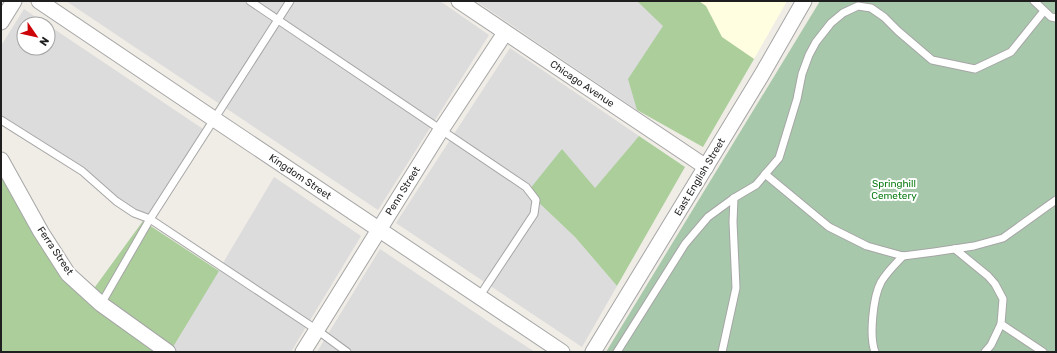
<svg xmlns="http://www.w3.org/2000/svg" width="1057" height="353" font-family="Rubik,sans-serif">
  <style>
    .residential { fill: #dddcdc }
    .education { fill: #fffee0 }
    .forest { fill: #abce9b }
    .cemetery { fill: #a7c8ab }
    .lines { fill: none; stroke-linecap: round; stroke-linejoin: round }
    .service-casing { stroke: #a6a6a6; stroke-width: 9 }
    .minor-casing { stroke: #a6a6a6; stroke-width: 17 }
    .service { stroke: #fff; stroke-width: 7 }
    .minor { stroke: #fff; stroke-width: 15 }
    .labels { text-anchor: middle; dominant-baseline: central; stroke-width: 4; stroke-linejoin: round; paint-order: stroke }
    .street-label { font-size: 10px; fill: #1f1f1f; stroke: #fff }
    .park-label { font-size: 10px; fill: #0d7d14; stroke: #fff }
  </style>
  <rect width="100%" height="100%" fill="#f0ece6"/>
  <g class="residential">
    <path d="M 66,1 L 440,1 L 489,35 L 378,210 Z"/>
    <path d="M 476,1 L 668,1 L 695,19 L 637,110 Z"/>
    <path d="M 24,9 L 46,24 L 24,24 L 24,48 L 48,48 L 48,25 L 206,131 L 150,219 L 133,213 L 82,171 L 1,120 L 1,46 Z"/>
    <path d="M 510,48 L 639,136 L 595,188 L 536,200 L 575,237 L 617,286 L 582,347 L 396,223 Z"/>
    <path d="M 274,177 L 361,236 L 291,352 L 177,352 L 172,349 Z"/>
    <path d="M 380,249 L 504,332 L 535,352 L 317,352 Z"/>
  </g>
  <path class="education" d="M 668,1 L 787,1 L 754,59 Z"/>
  <g class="forest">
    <path d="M 637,1 L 699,1 L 706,6 L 722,37 L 754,59 L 703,147 L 637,110 L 628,79 L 663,26 Z"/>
    <path d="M 639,136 L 685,167 L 617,286 L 575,237 L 536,200 L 529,190 L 562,149 L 595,188 Z"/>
    <path d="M 1,165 L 48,257 L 87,298 L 143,221 L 219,271 L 170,352 L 1,352 Z"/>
  </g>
  <path class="cemetery" d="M 820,1 L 1056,1 L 1056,352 L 606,352 Z"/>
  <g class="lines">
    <defs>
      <g id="service">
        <path d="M 250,1 L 526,187 L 536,200 L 534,214 L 479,297"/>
        <path d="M 1034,1 L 1051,17 L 1056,18"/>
        <path d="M 1,120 L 82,171 L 116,201 L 134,213 L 150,219 L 317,330 L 347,352"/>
        <path d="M 765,174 L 829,227 L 867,246 L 903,256 L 934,252 L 974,246 L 1003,238 L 1056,200"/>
        <path d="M 955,249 L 988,276 L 995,284 L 1003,299 L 1001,324 L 991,345 L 985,352"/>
        <path d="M 101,304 L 150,219 L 290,1"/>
        <path d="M 1001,324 L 1043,352"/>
        <path d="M 617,352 L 685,244 L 708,217 L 734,198 L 756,185 L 779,158 L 797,99 L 802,74 L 809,55 L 816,42 L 831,23 L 843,13 L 858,6 L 871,8 L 884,17 L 898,31 L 932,60 L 975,69 L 1011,52 L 1044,11"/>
        <path d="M 722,352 L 736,288 L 733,222 L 734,198"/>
        <path d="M 875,352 C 869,336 873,297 881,282 C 887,272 895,264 903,256"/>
      </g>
      <g id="minor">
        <path d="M 39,1 L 214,119 L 562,352"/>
        <path d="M 459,1 L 706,167"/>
        <path d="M 1,22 L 14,1"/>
        <path d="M 1,160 L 41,232 L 68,274 L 101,304 L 168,352"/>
        <path d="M 303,352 L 441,130 L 505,33"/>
        <path d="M 593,352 L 761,76 L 804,1"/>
      </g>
    </defs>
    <use href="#service" class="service-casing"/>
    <use href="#minor" class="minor-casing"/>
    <use href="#service" class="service"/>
    <use href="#minor" class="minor"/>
  </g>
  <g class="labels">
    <g class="street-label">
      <text transform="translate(582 84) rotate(34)">Chicago Avenue</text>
      <text transform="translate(300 177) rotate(34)">Kingdom Street</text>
      <text transform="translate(700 177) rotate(-59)">East English Street</text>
      <text transform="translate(403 191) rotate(-58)">Penn Street</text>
      <text transform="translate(55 251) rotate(56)">Ferra Street</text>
    </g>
    <g class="park-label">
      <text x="894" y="184">Springhill<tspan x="894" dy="12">Cemetery</tspan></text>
    </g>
  </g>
  <rect width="1057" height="353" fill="none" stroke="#1f1f1f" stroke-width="4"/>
  <g transform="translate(36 36) rotate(124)"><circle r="19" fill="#ffffff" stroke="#a5a5a5"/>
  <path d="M0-3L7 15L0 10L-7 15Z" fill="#cc0307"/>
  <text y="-6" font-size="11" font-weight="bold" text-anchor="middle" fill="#1f1f1f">N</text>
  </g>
</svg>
